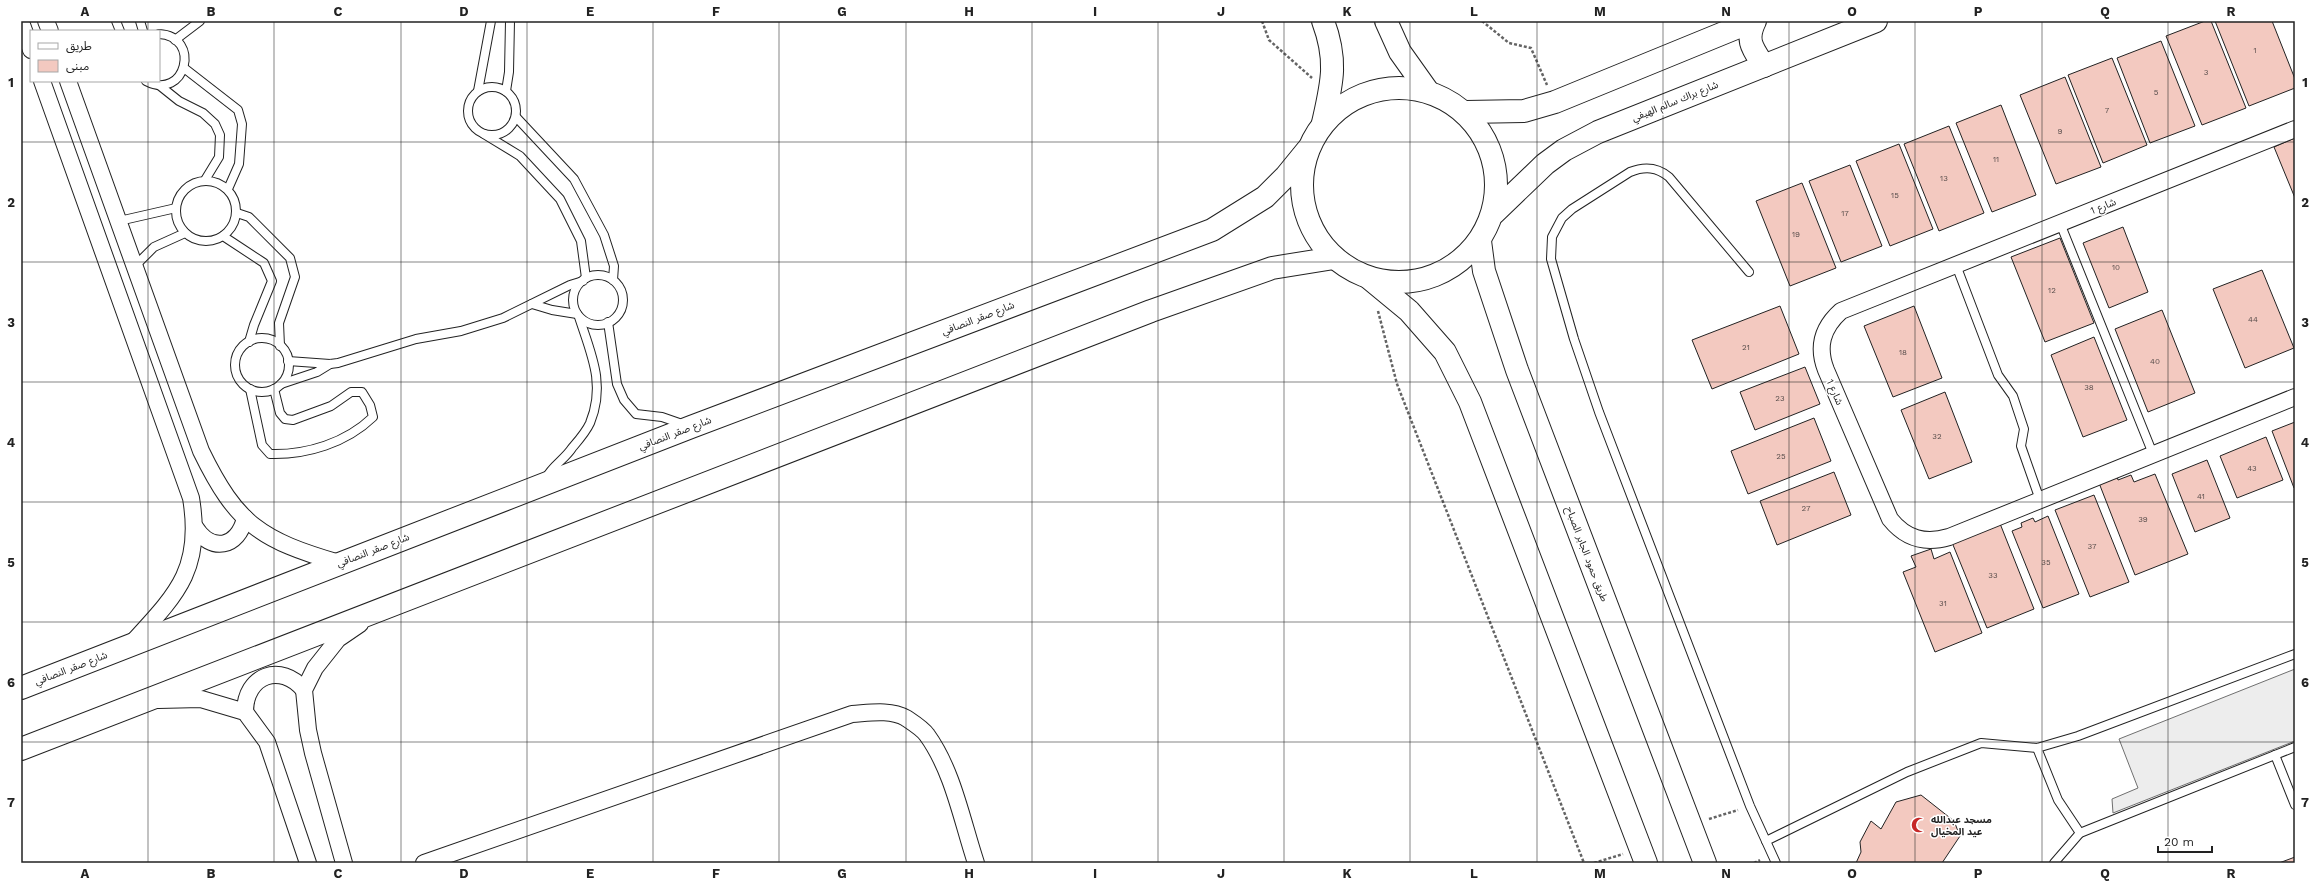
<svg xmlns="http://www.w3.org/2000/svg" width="2316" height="884" font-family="'Work Sans','Noto Sans Arabic',sans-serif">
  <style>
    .parking { fill: #ededed; stroke: #6f6f6f }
    .building { fill: #f3c9c0; stroke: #222 }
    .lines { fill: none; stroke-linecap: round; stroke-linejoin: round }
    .service-casing { stroke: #222; stroke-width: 10 }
    .minor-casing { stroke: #222; stroke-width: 18 }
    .secondary-casing { stroke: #222; stroke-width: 24 }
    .primary-casing { stroke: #222; stroke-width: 24 }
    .path { stroke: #646464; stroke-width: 2.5; stroke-dasharray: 3 2; stroke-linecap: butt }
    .service { stroke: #fff; stroke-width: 8 }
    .minor { stroke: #fff; stroke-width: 16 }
    .secondary { stroke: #fff; stroke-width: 22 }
    .primary { stroke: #fff; stroke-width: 22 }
    .grid { fill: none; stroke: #222; stroke-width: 1; stroke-opacity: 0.55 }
    .labels { text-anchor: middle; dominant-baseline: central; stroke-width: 3; stroke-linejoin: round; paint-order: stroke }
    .number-label { font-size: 8px; fill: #564c4a }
    .street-label { font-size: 10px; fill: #222; stroke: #fff }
    .poi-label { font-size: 10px; font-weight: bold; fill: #222; stroke: #fff; text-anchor: start }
    .neatline { fill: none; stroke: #222; stroke-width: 1.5 }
    .grid-label { font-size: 13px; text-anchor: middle; font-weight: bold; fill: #222 }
  </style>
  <rect width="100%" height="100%" fill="#fff"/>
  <path class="parking" d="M 2295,669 L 2295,741 L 2113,813 L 2112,799 L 2138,788 L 2119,739 Z"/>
  <g class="building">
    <path d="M 2205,21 L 2211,21 L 2246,108 L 2202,125 L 2166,36 Z"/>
    <path d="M 2215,21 L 2272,21 L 2295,79 L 2295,88 L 2249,106 Z"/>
    <path d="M 2161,41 L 2195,126 L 2150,143 L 2117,58 Z"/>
    <path d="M 2112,58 L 2147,145 L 2103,163 L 2068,75 Z"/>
    <path d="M 2065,77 L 2101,167 L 2056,184 L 2020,95 Z"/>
    <path d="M 2001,105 L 2036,195 L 1992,212 L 1956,123 Z"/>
    <path d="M 1949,126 L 1984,213 L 1939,231 L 1904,144 Z"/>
    <path d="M 2295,138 L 2295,198 L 2274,147 Z"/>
    <path d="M 1899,144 L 1933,229 L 1890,246 L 1856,161 Z"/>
    <path d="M 1850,165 L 1882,246 L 1841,262 L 1809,181 Z"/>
    <path d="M 1802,183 L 1836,268 L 1790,286 L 1756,201 Z"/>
    <path d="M 2123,227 L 2148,292 L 2109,308 L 2083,243 Z"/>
    <path d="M 2060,238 L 2094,323 L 2045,342 L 2011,257 Z"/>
    <path d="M 2262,270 L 2294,348 L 2245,368 L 2213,289 Z"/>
    <path d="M 1780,306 L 1799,354 L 1712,389 L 1692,340 Z"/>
    <path d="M 1914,306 L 1942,378 L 1893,397 L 1864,326 Z"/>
    <path d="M 2162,310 L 2195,393 L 2148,412 L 2115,329 Z"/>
    <path d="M 2094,337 L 2127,420 L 2083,437 L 2051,355 Z"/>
    <path d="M 1805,367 L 1820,404 L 1755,430 L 1740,392 Z"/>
    <path d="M 1945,392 L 1972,462 L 1929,479 L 1901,410 Z"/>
    <path d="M 1814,418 L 1831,461 L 1748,494 L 1731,451 Z"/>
    <path d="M 2295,422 L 2295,488 L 2294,488 L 2272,431 Z"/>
    <path d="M 2266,437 L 2283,480 L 2237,498 L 2220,456 Z"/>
    <path d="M 2207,460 L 2230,518 L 2195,532 L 2172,474 Z"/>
    <path d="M 1834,472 L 1851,515 L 1777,545 L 1760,501 Z"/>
    <path d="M 2155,474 L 2188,554 L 2135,575 L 2099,483 L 2117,476 L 2118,480 L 2131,475 L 2134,482 Z"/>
    <path d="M 2094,495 L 2129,582 L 2090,597 L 2055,510 Z"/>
    <path d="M 2048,516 L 2079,594 L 2043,608 L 2012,531 L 2022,527 L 2021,523 L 2033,518 L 2035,522 Z"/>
    <path d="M 1999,521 L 2034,609 L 1987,628 L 1951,540 Z"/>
    <path d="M 1931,549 L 1934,559 L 1950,552 L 1982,633 L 1935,652 L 1903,572 L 1916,567 L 1911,556 Z"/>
    <path d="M 1921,795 L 1954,821 L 1960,836 L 1942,863 L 1856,863 L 1861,852 L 1860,842 L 1871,821 L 1881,829 L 1896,802 Z"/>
    <path d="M 2295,857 L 2295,863 L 2279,863 Z"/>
  </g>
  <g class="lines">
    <defs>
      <g id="service">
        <path d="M 116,21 L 120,31"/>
        <path d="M 140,21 L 143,31"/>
        <path d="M 175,40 L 200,21"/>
        <path d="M 184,68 L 238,110 L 242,124 L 239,164 L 228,189"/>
        <path d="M 146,81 C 186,102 202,36 159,34"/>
        <path d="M 159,85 L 179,101 L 203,113 L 215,124 L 220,135 L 219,157 L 205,180"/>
        <circle cx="492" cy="111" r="24"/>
        <path d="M 478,91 L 491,21"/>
        <path d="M 506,91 L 509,72 L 510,21"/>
        <path d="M 516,117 L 574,179 L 604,235 L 614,266 L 613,280"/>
        <path d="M 484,134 L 520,156 L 560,199 L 581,241 L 586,278"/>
        <circle cx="206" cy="211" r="30"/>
        <path d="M 237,213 L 249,217 L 290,258 L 295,277 L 279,323 L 280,346"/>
        <path d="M 119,221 L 176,208"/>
        <path d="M 2060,223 L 2153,454"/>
        <path d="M 223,236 L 264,263 L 272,281 L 254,325 L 249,342"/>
        <path d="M 1956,265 L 1998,375 L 2013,396 L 2024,429 L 2021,446 L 2040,500"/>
        <path d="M 135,266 L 154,247 L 185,233"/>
        <path d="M 1749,272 L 1669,177 C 1657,167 1645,166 1630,172 L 1572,209 L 1562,218 L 1552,237 L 1551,259 L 1574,339 L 1599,412 L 1750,806 L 1776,863"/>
        <circle cx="598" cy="300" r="25"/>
        <path d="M 532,304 L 552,310 L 577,314"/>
        <path d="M 608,322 L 617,384 L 624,400 L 636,414 L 662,417 L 685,425"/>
        <circle cx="262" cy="365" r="27"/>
        <path d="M 288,361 L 330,364 L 338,363 L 416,339 L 461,331 L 503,318 L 570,285 L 583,281"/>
        <path d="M 281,384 L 317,372 L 330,364"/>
        <path d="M 250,389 L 262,445 L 270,454 C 307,455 346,443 373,417 L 370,405 L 362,392 L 351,392 L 331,406 L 293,420 L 285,419 L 280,413 L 274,389"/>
        <path d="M 546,478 C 552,466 565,459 572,448 C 578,441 586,432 590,423 C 606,384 591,354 579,317"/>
        <path d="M 2037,748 L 2058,800 L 2080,833"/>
        <path d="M 2275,755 L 2295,805"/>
        <path d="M 1766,841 L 1907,772 L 1981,743 L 2037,748 L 2078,736 L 2295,654"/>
        <path d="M 2054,863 L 2080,833 L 2295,747"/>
      </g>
      <g id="minor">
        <path d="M 46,21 L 50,31"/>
        <path d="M 21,22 L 31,50"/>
        <path d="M 42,81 L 191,498 C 203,569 177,594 132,643"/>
        <path d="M 68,81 L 201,451 C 237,525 261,540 339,563"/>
        <path d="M 2295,129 L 1841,311 C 1822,328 1817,347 1826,370 L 1890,519 C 1906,539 1925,544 1949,537 L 2295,397"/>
        <path d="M 195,527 C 211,553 238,548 245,518"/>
        <path d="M 158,700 L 201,699 L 245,712 L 267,742 L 308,863"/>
        <path d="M 245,712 C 245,675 281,662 304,690"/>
        <path d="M 344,863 L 313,753 L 308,730 L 304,690 L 315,668 L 338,639 L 360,624"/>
        <path d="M 424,863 L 852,714 C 869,713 890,709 906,718 C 912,722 923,729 927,735 C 953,771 962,821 976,863"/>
      </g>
      <g id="secondary">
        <path d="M 1755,21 C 1745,41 1753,49 1764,66"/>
        <path d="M 1466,112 L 1524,111 L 1555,102 L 1753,21"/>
        <path d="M 1494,213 L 1545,164 L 1564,150 L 1598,132 L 1876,21"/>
        <path d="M 21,688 L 691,427 L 1212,230 L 1265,197 L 1286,176 L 1308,149"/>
        <path d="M 21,749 L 1151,311 L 1272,268 L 1334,258"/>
      </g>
      <g id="primary">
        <path d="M 1386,21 L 1400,52 L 1427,90"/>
        <circle cx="1399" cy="185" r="97"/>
        <path d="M 1323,123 C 1332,83 1338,61 1323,21"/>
        <path d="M 1480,241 L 1484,271 L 1517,370 L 1705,863"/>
        <path d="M 1369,278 L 1409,311 L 1445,352 L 1470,402 L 1646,863"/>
      </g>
    </defs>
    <use href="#service" class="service-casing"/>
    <use href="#minor" class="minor-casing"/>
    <use href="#secondary" class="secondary-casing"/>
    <use href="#primary" class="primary-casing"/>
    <g class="path">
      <path d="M 1262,21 L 1269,40 L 1312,78"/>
      <path d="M 1482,21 L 1509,43 L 1531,48 L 1547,85"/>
      <path d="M 1378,311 L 1397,384 L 1584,863"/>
      <path d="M 1709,819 L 1738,810"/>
      <path d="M 1594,863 L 1623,854"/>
      <path d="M 1754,863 L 1760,860"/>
    </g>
    <use href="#service" class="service"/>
    <use href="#minor" class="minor"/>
    <use href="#secondary" class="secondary"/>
    <use href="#primary" class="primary"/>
  </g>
  <path class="grid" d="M 148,21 L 148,31M 274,21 L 274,863M 401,21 L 401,863M 527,21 L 527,863M 653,21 L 653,863M 779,21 L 779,863M 906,21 L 906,863M 1032,21 L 1032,863M 1158,21 L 1158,863M 1284,21 L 1284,863M 1410,21 L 1410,863M 1537,21 L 1537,863M 1663,21 L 1663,863M 1789,21 L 1789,863M 1915,21 L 1915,863M 2042,21 L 2042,863M 2168,21 L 2168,863M 148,81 L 148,863M 21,142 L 2295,142M 21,262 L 2295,262M 21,382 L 2295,382M 21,502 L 2295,502M 21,622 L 2295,622M 21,742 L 2295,742"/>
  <defs>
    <symbol id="mosque-bare" viewBox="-9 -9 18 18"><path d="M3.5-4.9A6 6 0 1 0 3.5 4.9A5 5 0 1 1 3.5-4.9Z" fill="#c62828" stroke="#fff" stroke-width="2.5" paint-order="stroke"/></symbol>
  </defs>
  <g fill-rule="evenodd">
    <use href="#mosque-bare" x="1908" y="814" width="22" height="22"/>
  </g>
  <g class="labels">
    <g class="number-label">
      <text x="2255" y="50">1</text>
      <text x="2206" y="72">3</text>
      <text x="2156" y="92">5</text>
      <text x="2107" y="110">7</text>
      <text x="2060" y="131">9</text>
      <text x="1996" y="159">11</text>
      <text x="1944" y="178">13</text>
      <text x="1895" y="195">15</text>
      <text x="1845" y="213">17</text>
      <text x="1796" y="234">19</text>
      <text x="2116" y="267">10</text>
      <text x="2052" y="290">12</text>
      <text x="2253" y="319">44</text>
      <text x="1746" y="347">21</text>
      <text x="1903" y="352">18</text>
      <text x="2155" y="361">40</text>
      <text x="2089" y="387">38</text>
      <text x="1780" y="398">23</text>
      <text x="1937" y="436">32</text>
      <text x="1781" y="456">25</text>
      <text x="2252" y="468">43</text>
      <text x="2201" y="496">41</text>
      <text x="1806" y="508">27</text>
      <text x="2143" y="519">39</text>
      <text x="2092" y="546">37</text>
      <text x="2046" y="562">35</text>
      <text x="1993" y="575">33</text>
      <text x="1943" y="603">31</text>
    </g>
    <g class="street-label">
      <text transform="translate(1675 101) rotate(-22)">شارع براك سالم الهيفي</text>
      <text transform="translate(2103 206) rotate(-22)">شارع 1</text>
      <text transform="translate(978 318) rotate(-21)">شارع صقر النصافي</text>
      <text transform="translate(1835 392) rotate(67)">شارع 1</text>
      <text transform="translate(675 433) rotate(-21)">شارع صقر النصافي</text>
      <text transform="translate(373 550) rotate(-21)">شارع صقر النصافي</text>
      <text transform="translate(1587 554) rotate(69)">طريق حمود الجابر الصباح</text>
      <text transform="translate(71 668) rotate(-21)">شارع صقر النصافي</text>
    </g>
    <g class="poi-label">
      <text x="1931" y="819">مسجد عبدالله<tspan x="1931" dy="12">عيد المخيال</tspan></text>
    </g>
  </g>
  <rect width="2316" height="884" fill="none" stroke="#ffffff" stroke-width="44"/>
  <rect x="30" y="30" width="130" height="52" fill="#ffffff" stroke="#a7a7a7"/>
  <rect x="38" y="43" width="20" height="6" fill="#ffffff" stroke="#a7a7a7"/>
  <text x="66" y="50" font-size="12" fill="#222222">طريق</text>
  <rect x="38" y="60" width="20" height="12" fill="#f3c9c0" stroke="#a7a7a7"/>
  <text x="66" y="70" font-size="12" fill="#222222">مبنى</text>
  <path d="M2158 846v6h54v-6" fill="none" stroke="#222222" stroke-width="2"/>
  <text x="2164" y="846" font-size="12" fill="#222222" stroke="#ffffff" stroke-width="3" paint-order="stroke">20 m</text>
  <rect x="22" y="22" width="2272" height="840" class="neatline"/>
  <g class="grid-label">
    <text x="85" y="16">A</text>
    <text x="211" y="16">B</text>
    <text x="338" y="16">C</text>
    <text x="464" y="16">D</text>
    <text x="590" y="16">E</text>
    <text x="716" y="16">F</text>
    <text x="842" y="16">G</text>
    <text x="969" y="16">H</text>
    <text x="1095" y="16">I</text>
    <text x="1221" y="16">J</text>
    <text x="1347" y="16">K</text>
    <text x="1474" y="16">L</text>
    <text x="1600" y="16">M</text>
    <text x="1726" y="16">N</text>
    <text x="1852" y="16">O</text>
    <text x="1978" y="16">P</text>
    <text x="2105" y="16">Q</text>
    <text x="2231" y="16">R</text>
    <text x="11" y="87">1</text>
    <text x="2305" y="87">1</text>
    <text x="11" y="207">2</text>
    <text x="2305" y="207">2</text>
    <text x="11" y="327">3</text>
    <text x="2305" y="327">3</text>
    <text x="11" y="447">4</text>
    <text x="2305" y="447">4</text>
    <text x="11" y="567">5</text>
    <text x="2305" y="567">5</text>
    <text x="11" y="687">6</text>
    <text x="2305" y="687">6</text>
    <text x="11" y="807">7</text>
    <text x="2305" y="807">7</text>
    <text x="85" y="878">A</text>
    <text x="211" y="878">B</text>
    <text x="338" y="878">C</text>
    <text x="464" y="878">D</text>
    <text x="590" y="878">E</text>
    <text x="716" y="878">F</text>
    <text x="842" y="878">G</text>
    <text x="969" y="878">H</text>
    <text x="1095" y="878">I</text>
    <text x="1221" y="878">J</text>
    <text x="1347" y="878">K</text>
    <text x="1474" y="878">L</text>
    <text x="1600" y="878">M</text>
    <text x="1726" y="878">N</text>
    <text x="1852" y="878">O</text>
    <text x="1978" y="878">P</text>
    <text x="2105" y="878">Q</text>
    <text x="2231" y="878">R</text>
  </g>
</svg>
